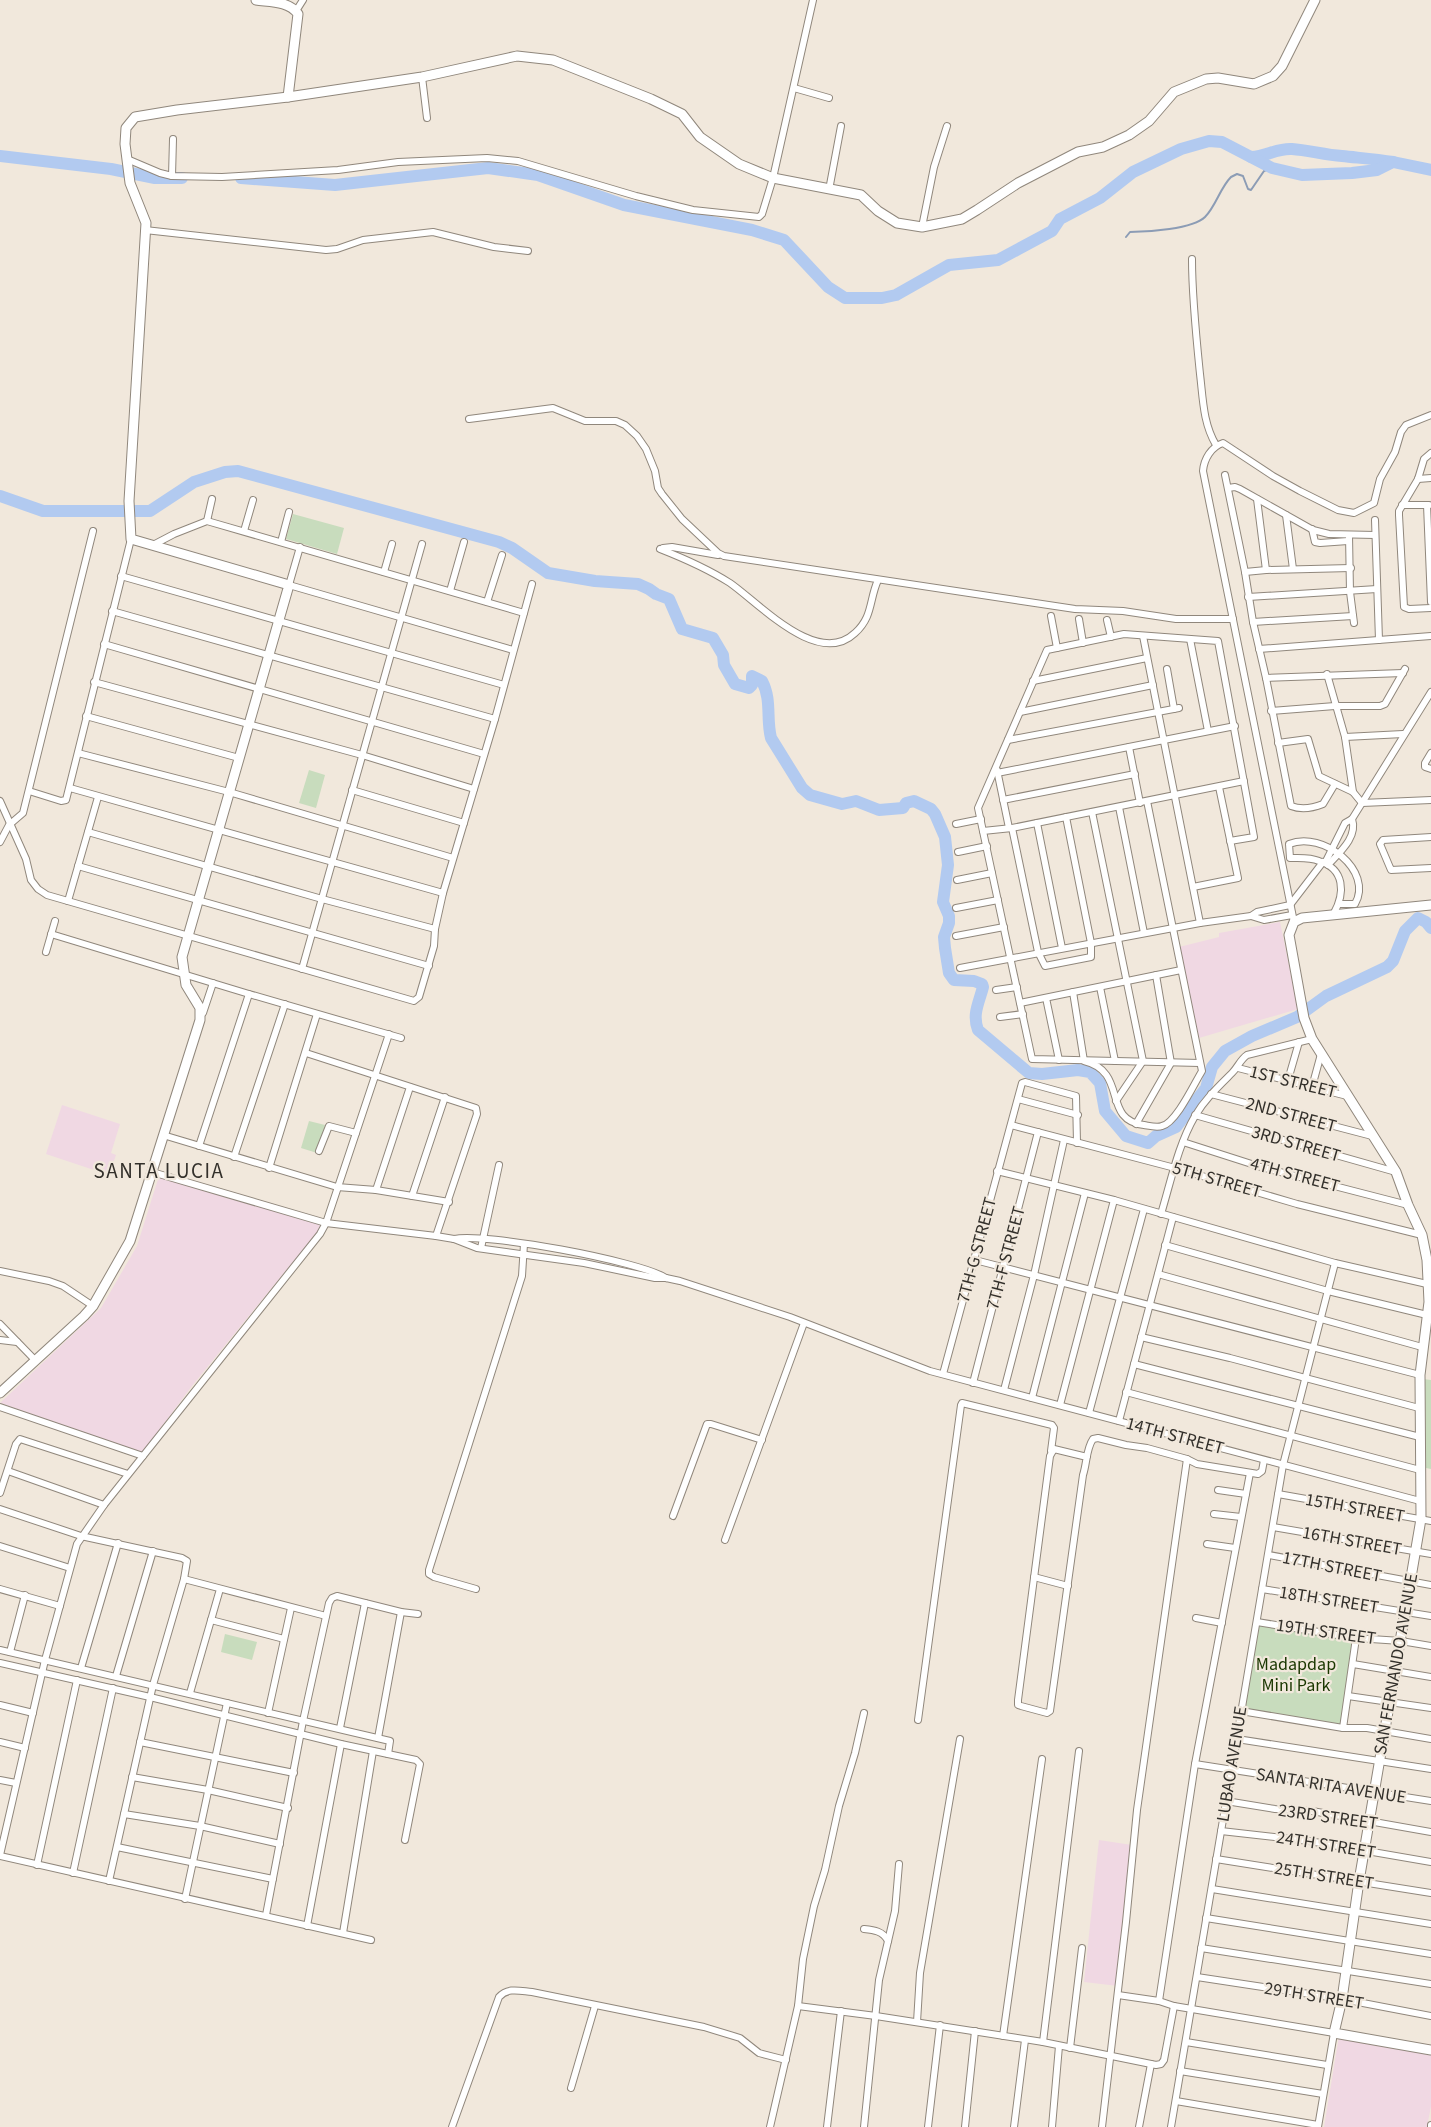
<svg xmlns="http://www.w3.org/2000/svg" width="1431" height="2127" font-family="'Source Sans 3',sans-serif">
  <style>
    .education { fill: #f0d8e3 }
    .green { fill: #c8dcbd }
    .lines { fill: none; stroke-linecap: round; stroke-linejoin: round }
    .stream { stroke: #8c9cb5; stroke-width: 2 }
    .river { stroke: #b2caf0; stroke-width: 12 }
    .street-casing { stroke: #90877c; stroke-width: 8 }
    .secondary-casing { stroke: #90877c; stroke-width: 11 }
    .street { stroke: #fff; stroke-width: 6 }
    .secondary { stroke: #fff; stroke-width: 9 }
    .labels { text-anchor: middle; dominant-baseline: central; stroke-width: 4.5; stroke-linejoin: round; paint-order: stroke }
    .street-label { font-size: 18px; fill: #33302b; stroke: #f1e8dc }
    .park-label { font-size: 18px; fill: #1a3700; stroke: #f1e8dc }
    .quarter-label { font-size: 21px; letter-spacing: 1.5px; fill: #33302b; stroke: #f1e8dc }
  </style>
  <rect width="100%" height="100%" fill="#f1e8dc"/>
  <g class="education">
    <path d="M 1280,922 L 1298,1009 L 1199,1038 L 1179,947 L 1219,937 L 1219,933 Z"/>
    <path d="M 62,1105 L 120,1124 L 111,1153 L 116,1155 L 109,1175 L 46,1154 Z"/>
    <path d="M 159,1176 L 323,1225 L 192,1386 L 142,1453 L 0,1403 L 101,1308 L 137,1246 Z"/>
    <path d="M 1099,1840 L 1132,1845 L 1118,1986 L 1084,1982 Z"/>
    <path d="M 1339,2036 L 1431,2052 L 1431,2106 L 1427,2127 L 1324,2127 Z"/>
  </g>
  <g class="green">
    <path d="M 293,514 L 344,528 L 337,554 L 286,539 Z"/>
    <path d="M 309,770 L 325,775 L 316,808 L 299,803 Z"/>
    <path d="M 309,1121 L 325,1125 L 317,1153 L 301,1148 Z"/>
    <path d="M 1423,1379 L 1431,1380 L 1431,1469 L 1426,1468 Z"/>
    <path d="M 1257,1622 L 1356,1638 L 1343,1728 L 1241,1711 Z"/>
    <path d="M 225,1634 L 257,1642 L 252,1660 L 221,1652 Z"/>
  </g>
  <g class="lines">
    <path class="stream" d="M 1126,237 L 1130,232 C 1147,232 1193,229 1205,217 C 1216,206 1220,188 1231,177 L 1237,174 L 1243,176 L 1248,189 L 1251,190 L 1264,171 L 1272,168"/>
    <g class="river">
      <path d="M 0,156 L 111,169 L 155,178 L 182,178"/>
      <path d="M 1251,157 C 1266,157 1276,148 1292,149 C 1308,150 1325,155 1342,156 C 1360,158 1376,159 1393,162"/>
      <path d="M 241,178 L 335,185 L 488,168 L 538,175 L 624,205 L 752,230 L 784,240 L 828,287 L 845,298 L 882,298 L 896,295 L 949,265 L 998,260 L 1052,231 L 1060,219 L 1100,198 L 1133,172 L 1181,149 L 1209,141 L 1222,142 L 1272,168 L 1302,175 L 1352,173 L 1377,170 L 1393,162 L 1431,170"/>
      <path d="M 0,496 L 43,511 L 150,511 L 194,482 L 225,472 L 238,471 L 499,542 L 512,548 L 548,573 L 595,581 L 638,584 L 649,589 L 656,594 L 669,599 L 682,629 L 713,638 L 723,655 L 724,665 L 735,684 L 749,688 L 752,685 L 752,676 L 762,681 C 772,700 766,719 771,738 L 802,788 L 810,795 L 842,804 L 856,801 L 879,810 L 903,808 L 906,803 L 914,801 L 931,809 L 935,814 L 945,837 L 948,865 L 943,902 L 949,916 L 949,923 L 944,937 L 945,948 L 949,973 L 954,980 L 974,981 L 982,984 L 983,987 C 979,1003 972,1014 978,1030 L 1029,1073 L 1042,1074 L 1078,1070 L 1090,1072 L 1100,1083 L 1105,1111 L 1126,1136 L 1148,1143 L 1156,1136 L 1176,1127 L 1206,1088 L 1212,1067 L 1225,1051 L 1252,1036 L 1297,1017 L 1326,996 L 1387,967 L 1393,961 L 1405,931 L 1418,918 L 1426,922 L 1431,928"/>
    </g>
    <defs>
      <g id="street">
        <path d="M 296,11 L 303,0"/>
        <path d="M 422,77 L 427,118"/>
        <path d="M 794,88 L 829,98"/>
        <path d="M 127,159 L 160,173 L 172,176 L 222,177 L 338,170 L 398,162 L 487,158 L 518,161 L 636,196 L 693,210 L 759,217 L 762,214 L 773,178 L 813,0"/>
        <path d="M 172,176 L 173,139"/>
        <path d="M 829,190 L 841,126"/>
        <path d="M 922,227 L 934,167 L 947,126"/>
        <path d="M 145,230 L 326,250 L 337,249 L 363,240 L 433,232 L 494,247 L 528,251"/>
        <path d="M 1192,259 C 1192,297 1196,335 1200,374 C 1203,399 1203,423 1216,445"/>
        <path d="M 469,419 L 553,408 L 585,421 L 616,421 L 625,425 L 637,436 L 646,449 L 655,471 L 658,488 L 662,494 L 682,519 L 718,553 L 724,556 L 1075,609 L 1123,611 L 1176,619 L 1233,619"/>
        <path d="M 1431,453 L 1424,459 L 1418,479 L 1399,511 L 1399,515 L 1404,607 L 1409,609 L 1431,608"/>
        <path d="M 1225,475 L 1245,572 L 1253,622 L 1266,678 L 1291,806 C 1301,810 1313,808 1323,804 L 1335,784"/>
        <path d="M 1418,479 L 1431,478"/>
        <path d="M 1228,488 L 1235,487 L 1240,489 L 1313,530 L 1329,534 L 1375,535"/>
        <path d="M 1257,499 L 1266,570"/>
        <path d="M 1402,505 L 1429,505"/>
        <path d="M 1427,505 L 1431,602"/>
        <path d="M 1286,515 L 1293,569"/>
        <path d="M 1375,520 L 1379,640"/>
        <path d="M 207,521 L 212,499"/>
        <path d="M 1312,529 L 1315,542 L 1320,543 L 1348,541"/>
        <path d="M 244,531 L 253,500"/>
        <path d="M 1349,535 L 1350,592 L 1354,623"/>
        <path d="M 281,542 L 289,512"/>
        <path d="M 153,545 L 174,534 L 207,521 L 524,613"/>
        <path d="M 300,547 L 289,585 L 513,650"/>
        <path d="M 663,548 L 672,547 L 718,555"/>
        <path d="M 660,549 C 683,558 708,569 730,583 C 760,604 818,668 855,633 C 873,617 869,600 878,580"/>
        <path d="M 384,572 L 392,544"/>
        <path d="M 1245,572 L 1266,570 L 1351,568"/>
        <path d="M 121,576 L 504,685"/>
        <path d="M 450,591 L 464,542"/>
        <path d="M 1248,597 L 1377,589"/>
        <path d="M 487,602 L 502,555"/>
        <path d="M 112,611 L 495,719"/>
        <path d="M 1051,616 L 1057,648"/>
        <path d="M 1079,619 L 1083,643"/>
        <path d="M 1107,620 L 1111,637"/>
        <path d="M 1253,622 L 1353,616"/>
        <path d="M 1143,636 L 1200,923"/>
        <path d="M 1190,639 L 1208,731"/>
        <path d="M 104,644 L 484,754"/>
        <path d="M 1259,649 L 1431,636"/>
        <path d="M 1167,669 L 1174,709"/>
        <path d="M 1327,674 L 1345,737 L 1353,792"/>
        <path d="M 1266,678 L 1403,673"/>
        <path d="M 1033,681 L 1147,658"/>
        <path d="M 94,682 L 362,755 L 474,789"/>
        <path d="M 1271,711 L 1335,706 L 1380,706 L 1385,704 L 1405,669"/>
        <path d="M 1020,712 L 1153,685"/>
        <path d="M 86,716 L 239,758"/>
        <path d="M 1345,737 L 1403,734"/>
        <path d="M 1008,740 L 1179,708"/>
        <path d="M 1278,743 L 1308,739 L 1319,776 L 1353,792 L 1362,803 L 1431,800"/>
        <path d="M 1129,747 L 1140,803"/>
        <path d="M 78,753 L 229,792 L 453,858"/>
        <path d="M 1431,753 L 1425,763 L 1425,767 L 1431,769"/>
        <path d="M 997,770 L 1009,828"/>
        <path d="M 997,773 L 1235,726"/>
        <path d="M 70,788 L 443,893"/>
        <path d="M 352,790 L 464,823"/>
        <path d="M 29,791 L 61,801 L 66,800 L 131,539"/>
        <path d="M 1003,800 L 1135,774"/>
        <path d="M 0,801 L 26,859 L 31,880 L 38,889 L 47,895 L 414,1001 L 419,997 L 434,946 L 435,929 L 443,893 L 495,719 L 532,584"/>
        <path d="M 1119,807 L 1144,933"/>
        <path d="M 1092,812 L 1143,1061 L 1116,1101"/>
        <path d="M 1037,823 L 1062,948"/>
        <path d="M 956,824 L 981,819"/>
        <path d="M 1012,828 L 1038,952 L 1045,966 L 1091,957 L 1091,943 L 1066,817"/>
        <path d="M 983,831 L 1012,828 L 1244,781"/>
        <path d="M 88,832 L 322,899 L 435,929"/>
        <path d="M 1431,837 L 1383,840 L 1380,844 L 1391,870 L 1431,868"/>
        <path d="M 0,842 L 9,825 L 23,813 L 93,531"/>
        <path d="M 958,852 L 987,846"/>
        <path d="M 1325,863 L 1345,823 L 1352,819 L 1362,803 L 1431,692"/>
        <path d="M 1328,865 C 1340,852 1358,837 1352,819"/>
        <path d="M 78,866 L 429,966"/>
        <path d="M 957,880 L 992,873"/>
        <path d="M 1193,887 L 1238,878 L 1219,787"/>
        <path d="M 68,901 L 98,797"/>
        <path d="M 956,908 L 998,900"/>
        <path d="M 1334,913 C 1345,893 1345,869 1319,861 C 1310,857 1300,858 1290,858 L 1289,844 C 1323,830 1374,871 1355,904 L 1339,904"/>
        <path d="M 1251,916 L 1264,920 L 1292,915"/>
        <path d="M 1294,922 L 1203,471 C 1204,459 1211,447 1223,443 L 1273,476 L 1300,491 L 1338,510 L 1354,513 L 1374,503 L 1380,479 L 1395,452 L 1401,432 L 1406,425 L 1431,415"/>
        <path d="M 51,934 L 249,994 L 401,1038"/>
        <path d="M 956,936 L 1004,927"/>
        <path d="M 46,952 L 55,921"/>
        <path d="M 960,968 L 1200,923 L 1251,916 L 1257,912 L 1290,905 L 1323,862"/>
        <path d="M 302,969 L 422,544"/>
        <path d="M 1100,987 L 1115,1061"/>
        <path d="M 996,990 L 1017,987"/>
        <path d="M 1073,992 L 1084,1061 C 1129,1072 1101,1120 1144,1125 C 1150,1126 1157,1128 1162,1126 C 1176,1123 1194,1084 1202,1071 L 1147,801"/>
        <path d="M 1046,998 L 1059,1060"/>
        <path d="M 1020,1003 L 1181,970"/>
        <path d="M 203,1013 L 213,983"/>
        <path d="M 1000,1017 L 1023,1014"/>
        <path d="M 306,1053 L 476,1108 L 477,1114 L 436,1236"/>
        <path d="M 1200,1063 L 1032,1059 L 978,808 L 1047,650 L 1124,634 L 1218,641 L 1254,837 L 1230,841"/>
        <path d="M 1238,1068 L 1347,1096"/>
        <path d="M 1288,1080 L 1299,1042"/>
        <path d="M 1312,1087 L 1321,1054"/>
        <path d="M 1211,1094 L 1372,1136"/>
        <path d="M 1018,1099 L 1078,1115"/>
        <path d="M 1195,1115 L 1396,1172"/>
        <path d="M 1136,1124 L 1171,1063 L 1156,975"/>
        <path d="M 1011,1125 L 1175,1168 L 1297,1204 L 1422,1235"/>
        <path d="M 163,1135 L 337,1187 L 376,1190 L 449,1202"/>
        <path d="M 1183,1142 L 1261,1167 L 1408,1205"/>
        <path d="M 199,1146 L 249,994"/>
        <path d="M 319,1151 L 329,1126 L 356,1133"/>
        <path d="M 234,1157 L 285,1004"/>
        <path d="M 269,1168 L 317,1014"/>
        <path d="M 997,1171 L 1114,1200 L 1335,1263 L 1427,1284"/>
        <path d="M 152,1172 L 326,1223 L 436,1236 L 454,1239 L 477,1248 L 584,1263 L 655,1278 L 666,1278 L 680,1281 L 790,1317 L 930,1371 L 1420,1501"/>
        <path d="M 376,1190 L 410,1087"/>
        <path d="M 412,1196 L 445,1097"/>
        <path d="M 1161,1214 C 1171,1181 1178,1145 1195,1116 C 1205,1099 1219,1086 1232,1073 C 1238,1067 1240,1060 1247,1055 L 1312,1039"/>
        <path d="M 454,1239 C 483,1232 640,1261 666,1278"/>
        <path d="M 1165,1245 L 1328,1291 L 1427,1315"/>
        <path d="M 481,1248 L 499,1165"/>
        <path d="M 975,1260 L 1420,1375"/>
        <path d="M 0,1271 L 49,1281 L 63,1286 L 93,1306"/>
        <path d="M 1158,1274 L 1422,1347"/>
        <path d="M 0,1324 L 35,1360"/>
        <path d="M 1141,1337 L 1230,1358 L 1419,1408"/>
        <path d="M 0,1340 L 17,1342"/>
        <path d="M 1134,1364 L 1420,1437"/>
        <path d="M 943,1374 L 1022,1083 L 1025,1082 L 1076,1096 L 1077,1143"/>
        <path d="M 973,1383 L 1038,1132"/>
        <path d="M 1004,1390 L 1034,1275 L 1064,1140"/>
        <path d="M 1126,1392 L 1420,1470"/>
        <path d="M 1032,1398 L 1085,1193"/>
        <path d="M 1060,1405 L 1114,1200"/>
        <path d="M 0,1407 L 143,1456"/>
        <path d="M 1089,1413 L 1144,1209"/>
        <path d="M 1119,1421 L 1173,1217"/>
        <path d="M 1087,1457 L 1054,1449 L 1050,1456 L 1018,1700 L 1018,1705 L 1021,1706 L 1047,1713 L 1050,1711 L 1083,1475 C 1087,1463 1086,1449 1093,1439 L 1098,1438 L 1126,1445 L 1147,1448 L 1187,1459"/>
        <path d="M 8,1471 L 104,1505"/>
        <path d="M 1218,1490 L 1246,1494"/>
        <path d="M 0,1493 L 16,1444 L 20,1439 L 128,1474"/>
        <path d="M 1278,1494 L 1431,1521"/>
        <path d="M 0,1509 L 81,1536 L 182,1558 L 187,1561 L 184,1579 L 153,1685 L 109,1881"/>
        <path d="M 1214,1514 L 1241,1517"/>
        <path d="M 673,1516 L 707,1424 L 711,1424 L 762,1440"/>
        <path d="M 1273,1527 L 1431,1554"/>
        <path d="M 725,1540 L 804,1323"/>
        <path d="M 1207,1544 L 1235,1548"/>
        <path d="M 0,1546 L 70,1568"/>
        <path d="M 1269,1555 L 1431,1585"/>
        <path d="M 1034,1577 L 1068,1586"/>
        <path d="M 184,1579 L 326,1616"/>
        <path d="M 0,1589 L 60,1606"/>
        <path d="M 476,1589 L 434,1577 L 429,1574 L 429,1570 L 522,1276 L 524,1244"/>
        <path d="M 1262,1589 L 1431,1616"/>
        <path d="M 1196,1618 L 1222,1623"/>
        <path d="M 211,1620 L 284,1639"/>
        <path d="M 1257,1622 L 1356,1638 L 1401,1641 L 1431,1646"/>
        <path d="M 0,1650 L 390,1741 L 388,1754"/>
        <path d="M 10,1652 L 25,1595"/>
        <path d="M 0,1663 L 150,1697 L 341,1744 L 416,1760 L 420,1764 L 405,1840"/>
        <path d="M 1353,1664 L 1431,1677"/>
        <path d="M 81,1668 L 118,1543"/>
        <path d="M 116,1676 L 153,1551"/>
        <path d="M 190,1693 L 220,1589"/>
        <path d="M 1348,1696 L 1431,1708"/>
        <path d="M 0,1705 L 33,1713"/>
        <path d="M 1241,1711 L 1343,1728 L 1367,1728 L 1431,1739"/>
        <path d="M 268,1713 L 291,1608"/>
        <path d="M 918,1720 L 961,1405 L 962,1403 L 1052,1425 L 1054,1428 L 1051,1451"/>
        <path d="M 340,1728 L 365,1603"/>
        <path d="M 1343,1728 L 1356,1638"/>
        <path d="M 378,1738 L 401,1612"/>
        <path d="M 1237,1739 L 1431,1769"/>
        <path d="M 0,1742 L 25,1748"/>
        <path d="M 140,1742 L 294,1773"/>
        <path d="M 1195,1764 L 1431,1801"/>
        <path d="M 132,1777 L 208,1790 L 288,1808"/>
        <path d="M 0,1780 L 16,1783"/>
        <path d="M 1226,1801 L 1275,1809 L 1312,1811 L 1431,1832"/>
        <path d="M 124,1814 L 200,1826 L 280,1844"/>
        <path d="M 1221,1831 L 1309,1841 L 1431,1862"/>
        <path d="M 117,1847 L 273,1879"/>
        <path d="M 0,1855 L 45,1660 L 77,1544 L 104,1505 L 320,1234 L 326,1223 L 389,1034"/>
        <path d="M 0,1856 L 371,1940"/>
        <path d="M 1216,1859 L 1431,1893"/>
        <path d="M 37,1865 L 77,1680"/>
        <path d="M 73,1873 L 113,1688"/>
        <path d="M 1212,1889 L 1431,1924"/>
        <path d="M 185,1899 L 227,1703"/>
        <path d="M 266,1915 L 303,1721 L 329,1603 L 332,1598 L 337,1596 L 401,1612 L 418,1614"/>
        <path d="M 1206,1918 L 1431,1954"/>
        <path d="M 307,1926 L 341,1744"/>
        <path d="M 864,1929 C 874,1930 883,1931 888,1941"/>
        <path d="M 343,1933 L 373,1751"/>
        <path d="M 1201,1948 L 1431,1984"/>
        <path d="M 1197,1977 L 1342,1999 L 1431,2016"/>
        <path d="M 1118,1995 L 1159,2001 L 1174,2006 L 1334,2033 L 1318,2127"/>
        <path d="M 1159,2001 L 1195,1764 L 1250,1473"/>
        <path d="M 798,2006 L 876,2016 L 1043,2042 L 1156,2065 L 1161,2064 L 1164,2060 L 1174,2006"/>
        <path d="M 917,2022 L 920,1973 L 960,1739"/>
        <path d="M 1003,2036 L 1042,1759"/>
        <path d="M 1043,2042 L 1079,1751"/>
        <path d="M 1186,2042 L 1327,2065"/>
        <path d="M 1070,2048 L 1082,1948"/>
        <path d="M 1180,2071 L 1323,2094"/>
        <path d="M 571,2088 L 595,2006"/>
        <path d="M 1176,2101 L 1318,2125"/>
        <path d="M 452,2127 L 499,1997 C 508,1987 520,1991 532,1992 L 704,2027 L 740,2038 L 759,2053 L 786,2060"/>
        <path d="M 770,2127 L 798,2006 L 803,1959 L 814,1906 L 825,1870 L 839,1806 L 855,1753 L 864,1713"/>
        <path d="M 827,2127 L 841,2011"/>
        <path d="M 864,2127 L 879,1980 L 895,1911 L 899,1864"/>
        <path d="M 928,2127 L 940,2025"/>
        <path d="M 965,2127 L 975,2031"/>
        <path d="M 1014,2127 L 1025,2040"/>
        <path d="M 1052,2127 L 1059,2046"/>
        <path d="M 1102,2127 L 1126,1922 L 1137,1810 L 1187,1459 L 1197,1464 L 1258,1474 L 1262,1471 L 1264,1460"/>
        <path d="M 1139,2127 L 1151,2064"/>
        <path d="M 1171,2127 L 1283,1465 L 1335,1263"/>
        <path d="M 1431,2127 L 1431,2125"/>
      </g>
      <g id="secondary">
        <path d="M 256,0 C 270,2 289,1 298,14 L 288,97"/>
        <path d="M 1431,905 L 1302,918 L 1294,922 L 1289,935 L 1304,1018 L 1312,1039 L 1396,1172 L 1408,1205 L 1422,1235 L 1427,1260 L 1429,1302 L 1420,1375 L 1421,1519 L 1359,1881 L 1342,1999 L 1334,2033 L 1431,2050"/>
        <path d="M 0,1393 L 84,1316 L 93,1306 L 130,1241 L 200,1020 L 200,1008 L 186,985 L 182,957 L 289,585 L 131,539 L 129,501 L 146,223 L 130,183 L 125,144 L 126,128 L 135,117 L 177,110 L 288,97 L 422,77 L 517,56 L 553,60 L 651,99 L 682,114 L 700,137 L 739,164 L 773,178 L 861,195 L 878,211 L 897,223 L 922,227 L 962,219 L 977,210 L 1018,183 L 1078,152 L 1103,147 L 1129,135 L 1149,121 L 1174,92 L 1206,79 L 1218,78 L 1254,84 L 1273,76 L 1282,66 L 1315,0"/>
      </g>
    </defs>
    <use href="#street" class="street-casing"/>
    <use href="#secondary" class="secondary-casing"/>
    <use href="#street" class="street"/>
    <use href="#secondary" class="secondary"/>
  </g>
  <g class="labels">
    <g class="street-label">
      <text transform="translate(1293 1082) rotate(14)">1ST STREET</text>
      <text transform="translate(1291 1115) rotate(15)">2ND STREET</text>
      <text transform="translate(1296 1144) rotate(16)">3RD STREET</text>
      <text transform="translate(1295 1175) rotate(15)">4TH STREET</text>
      <text transform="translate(1217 1180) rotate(16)">5TH STREET</text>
      <text transform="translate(977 1250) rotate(-75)">7TH-G STREET</text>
      <text transform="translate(1006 1258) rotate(-75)">7TH-F STREET</text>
      <text transform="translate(1175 1436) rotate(15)">14TH STREET</text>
      <text transform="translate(1355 1508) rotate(10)">15TH STREET</text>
      <text transform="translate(1352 1541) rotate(10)">16TH STREET</text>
      <text transform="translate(1332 1567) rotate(11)">17TH STREET</text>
      <text transform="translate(1329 1600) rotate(9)">18TH STREET</text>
      <text transform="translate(1326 1632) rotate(8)">19TH STREET</text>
      <text transform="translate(1396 1664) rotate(-80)">SAN FERNANDO AVENUE</text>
      <text transform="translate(1232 1764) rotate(-81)">LUBAO AVENUE</text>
      <text transform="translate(1331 1786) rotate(9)">SANTA RITA AVENUE</text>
      <text transform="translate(1328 1817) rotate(8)">23RD STREET</text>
      <text transform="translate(1326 1845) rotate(9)">24TH STREET</text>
      <text transform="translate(1324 1876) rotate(9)">25TH STREET</text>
      <text transform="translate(1314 1996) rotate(9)">29TH STREET</text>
    </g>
    <g class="park-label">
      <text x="1296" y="1664">Madapdap<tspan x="1296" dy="21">Mini Park</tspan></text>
    </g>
    <g class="quarter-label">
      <text x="159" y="1171">SANTA LUCIA</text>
    </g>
  </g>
</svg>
